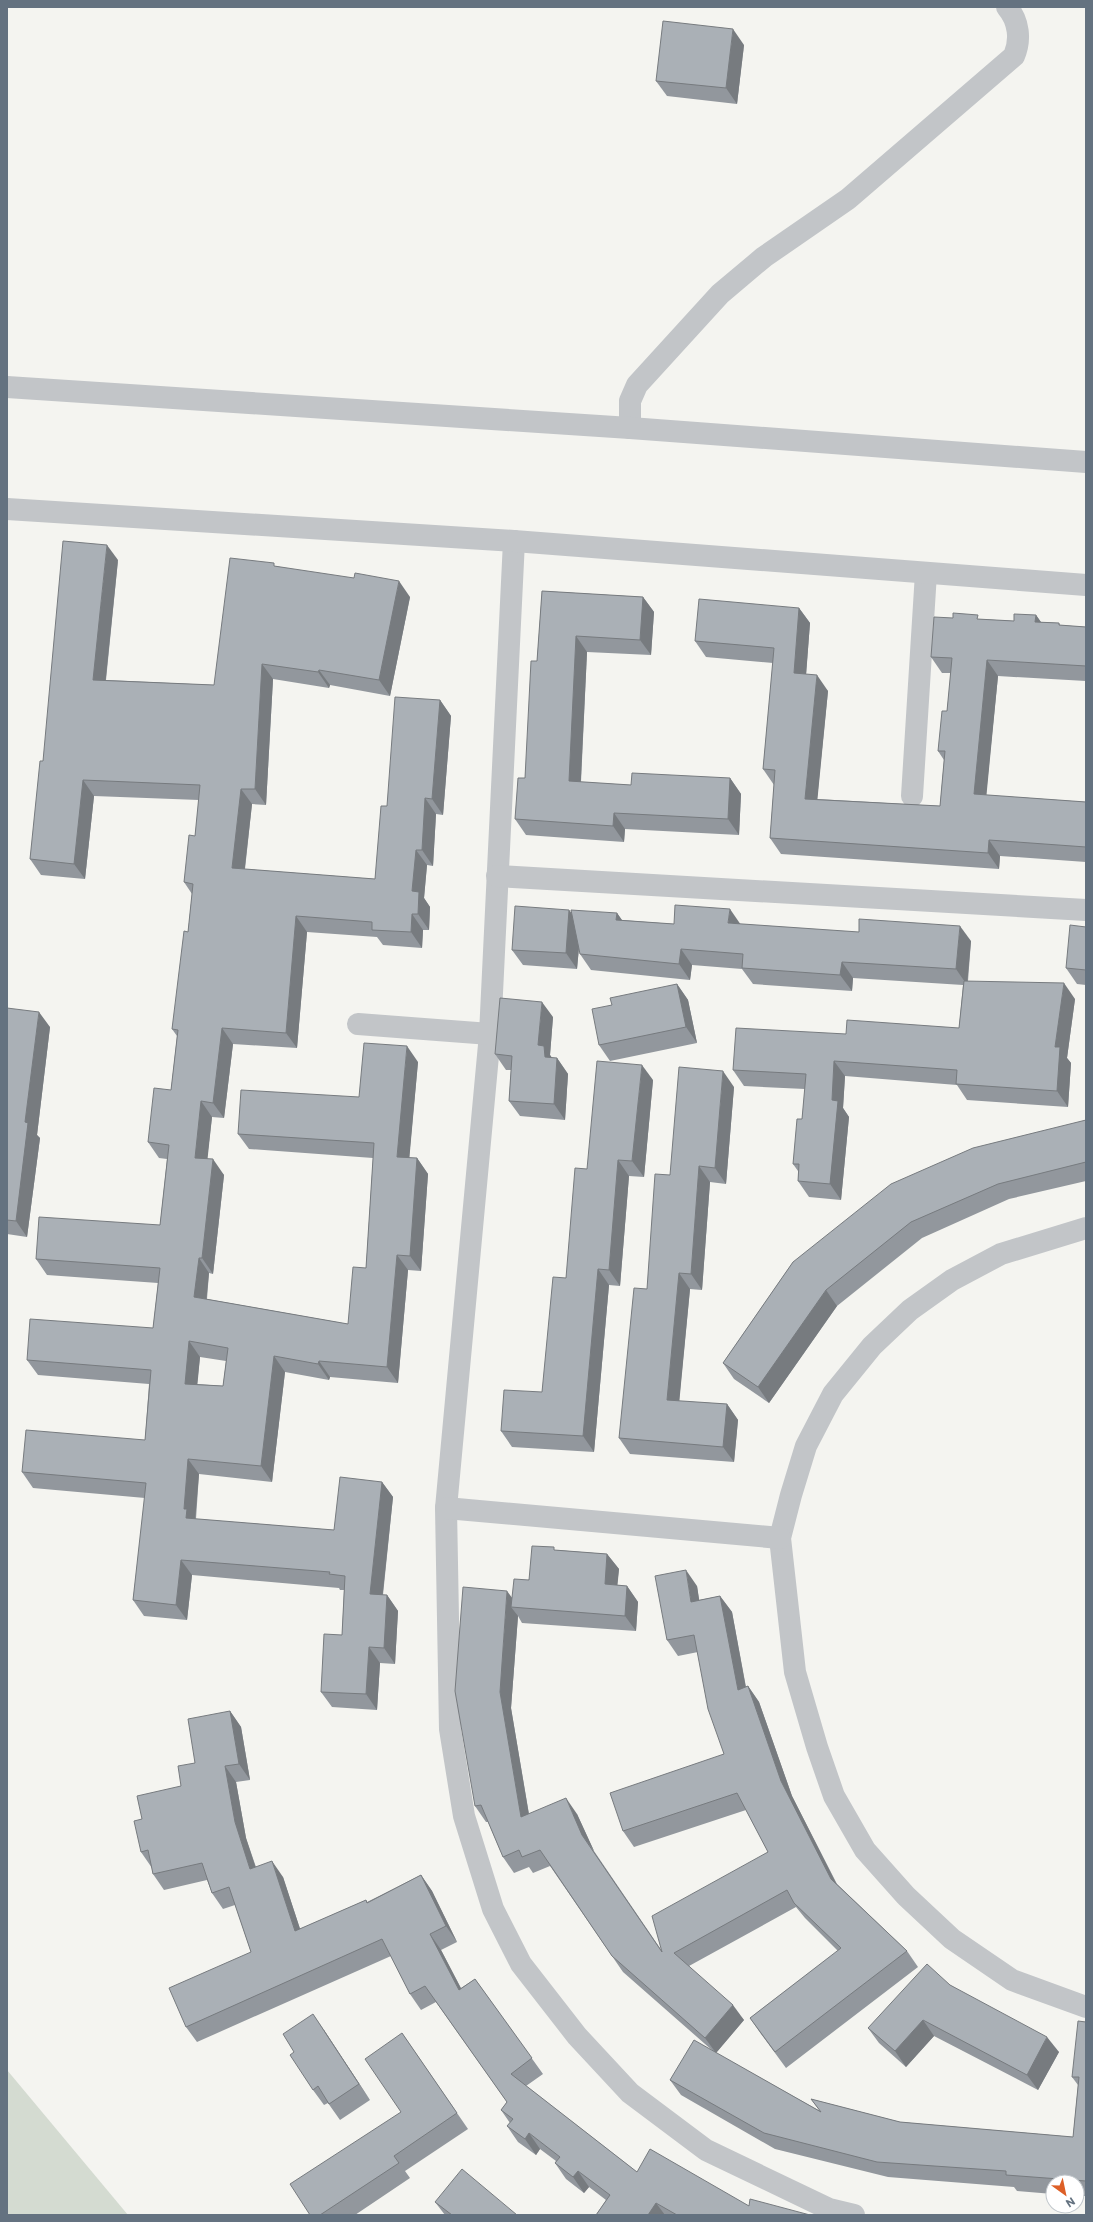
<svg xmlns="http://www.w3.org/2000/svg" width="1093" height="2222" font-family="Commissioner,sans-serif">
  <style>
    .green { fill: #d4dbd1 }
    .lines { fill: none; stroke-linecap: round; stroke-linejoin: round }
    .minor { stroke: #c2c5c8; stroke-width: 22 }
    .tertiary { stroke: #c2c5c8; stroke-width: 22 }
    .wall { fill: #92979d; fill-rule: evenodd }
    .shaded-wall { fill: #777b7f }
    .building { fill: #aab0b6; stroke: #777b7f; fill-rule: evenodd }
  </style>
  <rect width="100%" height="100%" fill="#f4f4f0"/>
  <path class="green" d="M 7,2070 L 128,2215 L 7,2215 Z"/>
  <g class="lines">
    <g class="minor">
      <path d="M 630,428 L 630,401 L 637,385 L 720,294 L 764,257 L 848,199 L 1014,56 C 1021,40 1019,21 1007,7"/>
      <path d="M 514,541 L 490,1034 L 446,1508 L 450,1729 L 464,1816 L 493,1909 L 521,1964 L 577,2036 L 630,2093 L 706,2150 L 829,2209 L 854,2215"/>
      <path d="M 912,796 L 926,573"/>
      <path d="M 497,876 L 1086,910"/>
      <path d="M 358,1024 L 490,1034"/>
      <path d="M 1086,1228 L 1001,1254 L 952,1280 L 910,1310 L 872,1346 L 833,1394 L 806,1446 L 791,1495 L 780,1538 L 795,1672 L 817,1747 L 834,1796 L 865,1850 L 906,1896 L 952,1939 L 1012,1980 L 1086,2007"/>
      <path d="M 446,1508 L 780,1538"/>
    </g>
    <g class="tertiary">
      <path d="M 7,387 L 630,428 L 1086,462"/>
      <path d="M 7,509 L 514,541 L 1086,585"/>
    </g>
  </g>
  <g class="wall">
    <path d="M 744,45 L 737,104 L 667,96 L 656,81 Z"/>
    <path d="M 118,560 L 106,680 L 214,685 L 276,566 L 410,597 L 390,696 L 330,685 L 329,688 L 273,679 L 266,805 L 252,804 L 245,869 L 375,879 L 387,806 L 440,700 L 451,716 L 443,815 L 436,814 L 433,866 L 427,865 L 424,898 L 430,907 L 429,930 L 423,930 L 422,948 L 383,945 L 377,937 L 307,932 L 297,1048 L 233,1044 L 224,1118 L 212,1117 L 207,1159 L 224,1175 L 213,1274 L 209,1273 L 207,1299 L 348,1324 L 366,1268 L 373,1158 L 249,1149 L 238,1134 L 359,1097 L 418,1062 L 409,1158 L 417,1158 L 428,1174 L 421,1271 L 408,1270 L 398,1383 L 330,1377 L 329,1380 L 285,1372 L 272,1482 L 199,1474 L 196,1519 L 334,1530 L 382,1482 L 393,1497 L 383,1595 L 387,1595 L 398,1611 L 395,1664 L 380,1663 L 377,1710 L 332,1707 L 321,1692 L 342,1635 L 344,1590 L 340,1590 L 339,1588 L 192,1575 L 187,1620 L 144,1616 L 133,1600 L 145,1498 L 33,1488 L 22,1472 L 145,1440 L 149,1384 L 38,1375 L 27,1360 L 153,1328 L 158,1283 L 47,1275 L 36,1259 L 160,1225 L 167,1159 L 159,1158 L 148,1142 L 171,1090 L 177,1036 L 172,1029 L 188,932 L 192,894 L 184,882 L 195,836 L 199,800 L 94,796 L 85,879 L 41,875 L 30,859 L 43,761 ZM 200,1357 L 226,1361 L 223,1386 L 197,1384 Z"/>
    <path d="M 542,591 L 643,597 L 654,612 L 651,655 L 587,652 L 581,782 L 631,785 L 730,778 L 741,794 L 739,835 L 625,829 L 624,842 L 526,835 L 515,819 L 525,778 L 537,661 Z"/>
    <path d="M 799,608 L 810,623 L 806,674 L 828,691 L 817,799 L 940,806 L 944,760 L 938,751 L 947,711 L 951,673 L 942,673 L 931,657 L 953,618 L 980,619 L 1014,621 L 1036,615 L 1041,622 L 1059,623 L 1060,625 L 1086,627 L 1086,681 L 998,676 L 986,795 L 1086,802 L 1086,862 L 1000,856 L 999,869 L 781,854 L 770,838 L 774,785 L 763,769 L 773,663 L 706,657 L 695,641 Z"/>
    <path d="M 569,910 L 572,914 L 617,913 L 622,920 L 674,924 L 740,924 L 971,941 L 968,981 L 1075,999 L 1067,1058 L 1071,1063 L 1068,1107 L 967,1100 L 957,1085 L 845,1076 L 843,1108 L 849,1117 L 841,1200 L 809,1197 L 798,1181 L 798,1171 L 793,1164 L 802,1119 L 805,1089 L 744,1086 L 733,1070 L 846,1034 L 959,1028 L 963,985 L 853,978 L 852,991 L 753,984 L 742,969 L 692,965 L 690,980 L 591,970 L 580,954 L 579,947 L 577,969 L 523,965 L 512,950 Z"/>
    <path d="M 1086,927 L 1086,985 L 1077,984 L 1066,968 Z"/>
    <path d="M 677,984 L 688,1000 L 697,1043 L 610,1061 L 599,1045 L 612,1005 Z"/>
    <path d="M 7,1008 L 50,1027 L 37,1135 L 40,1138 L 27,1237 L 7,1234 Z"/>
    <path d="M 553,1017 L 550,1055 L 552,1058 L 557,1058 L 568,1074 L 565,1120 L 520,1116 L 509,1101 L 511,1070 L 506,1070 L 495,1054 Z"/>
    <path d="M 653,1080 L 644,1177 L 629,1176 L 620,1286 L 609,1285 L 594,1452 L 512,1447 L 501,1431 L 542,1392 L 566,1278 L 587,1169 Z"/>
    <path d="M 734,1087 L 726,1184 L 710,1182 L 702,1290 L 690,1289 L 679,1401 L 727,1404 L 738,1420 L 734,1462 L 630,1454 L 619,1438 L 670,1175 Z"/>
    <path d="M 1086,1120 L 1086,1181 L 1009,1199 L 922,1238 L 837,1306 L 769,1403 L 734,1379 L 723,1363 L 793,1262 Z"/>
    <path d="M 557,1550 L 607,1554 L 619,1569 L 617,1585 L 627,1586 L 638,1602 L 636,1631 L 522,1623 L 518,1616 L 511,1708 L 529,1814 L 577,1814 L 594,1851 L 662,1951 L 768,1852 L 746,1810 L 634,1847 L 623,1831 L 724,1754 L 698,1652 L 678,1656 L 667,1640 L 697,1586 L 699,1600 L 720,1596 L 732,1612 L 746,1687 L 748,1686 L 759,1702 L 792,1796 L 837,1884 L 907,1951 L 918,1967 L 786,2068 L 761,2034 L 750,2018 L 838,1951 L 805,1918 L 796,1907 L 689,1966 L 744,2020 L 716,2053 L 820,2111 L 811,2099 L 900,2122 L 1073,2137 L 1078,2085 L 1072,2077 L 1086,2022 L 1086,2196 L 1077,2196 L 1077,2182 L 1053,2182 L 1053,2194 L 1017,2191 L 1014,2187 L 888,2177 L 775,2149 L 681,2095 L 670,2080 L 713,2051 L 623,1972 L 550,1866 L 533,1873 L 529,1867 L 514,1873 L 503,1857 L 488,1822 L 486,1822 L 475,1806 L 512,1597 Z"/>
    <path d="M 230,1711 L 241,1727 L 250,1780 L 236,1782 L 246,1838 L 256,1867 L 283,1877 L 300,1929 L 366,1900 L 367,1902 L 421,1875 L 432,1891 L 457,1942 L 441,1950 L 461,1988 L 475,1979 L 543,2074 L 526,2086 L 637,2172 L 749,2206 L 810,2215 L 596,2215 L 606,2200 L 589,2187 L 584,2193 L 566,2179 L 555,2163 L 556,2161 L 540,2149 L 536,2155 L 518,2142 L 507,2126 L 510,2123 L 501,2110 L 507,2102 L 436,2002 L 421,2010 L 410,1994 L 391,1956 L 197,2042 L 186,2027 L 251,1952 L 235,1905 L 223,1909 L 212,1893 L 207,1880 L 164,1890 L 153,1874 L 152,1868 L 141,1852 L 142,1819 L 181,1786 L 195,1763 Z"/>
    <path d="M 950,1985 L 1059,2052 L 1038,2090 L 934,2036 L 906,2067 L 879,2043 L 868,2028 Z"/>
    <path d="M 324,2030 L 370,2100 L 340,2120 L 328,2103 L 324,2105 L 313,2090 Z"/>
    <path d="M 402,2033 L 468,2129 L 405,2171 L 410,2178 L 355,2215 L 310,2215 L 401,2112 Z"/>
    <path d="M 435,2202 L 517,2215 L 445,2215 Z"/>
  </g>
  <g class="shaded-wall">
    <path d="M 733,29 L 744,45 L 737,104 L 726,88 Z"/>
    <path d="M 107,545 L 118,560 L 104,696 L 93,680 Z"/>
    <path d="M 399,581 L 410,597 L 390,696 L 379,680 Z"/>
    <path d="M 643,597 L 654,612 L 651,655 L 640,640 Z"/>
    <path d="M 799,608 L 810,623 L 805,689 L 794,673 Z"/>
    <path d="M 1036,615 L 1047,631 L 1035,622 Z"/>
    <path d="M 576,636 L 587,652 L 580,797 L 569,781 Z"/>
    <path d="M 987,660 L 998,676 L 985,810 L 974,794 Z"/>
    <path d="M 262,664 L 273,679 L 266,805 L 255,789 Z"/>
    <path d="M 319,670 L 330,685 L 329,688 L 318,672 Z"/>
    <path d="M 817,675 L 828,691 L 816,814 L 805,799 Z"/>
    <path d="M 440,700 L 451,716 L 443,815 L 432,799 Z"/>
    <path d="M 730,778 L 741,794 L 739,835 L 728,819 Z"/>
    <path d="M 83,780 L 94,796 L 85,879 L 74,864 Z"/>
    <path d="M 241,789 L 252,804 L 243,884 L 232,868 Z"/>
    <path d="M 425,798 L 436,814 L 433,866 L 422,850 Z"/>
    <path d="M 614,813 L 625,829 L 624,842 L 613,826 Z"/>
    <path d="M 989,840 L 1000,856 L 999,869 L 988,853 Z"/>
    <path d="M 416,850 L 427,865 L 424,898 L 430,907 L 429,930 L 418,914 L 412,891 Z"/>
    <path d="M 730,909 L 741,925 L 728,923 Z"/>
    <path d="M 569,910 L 581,926 L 577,969 L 566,953 Z"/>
    <path d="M 617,913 L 628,929 L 616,920 Z"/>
    <path d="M 412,914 L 423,930 L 422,948 L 411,932 Z"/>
    <path d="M 296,916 L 307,932 L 297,1048 L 286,1033 Z"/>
    <path d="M 960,926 L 971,941 L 967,985 L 956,969 Z"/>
    <path d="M 681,949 L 692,965 L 690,980 L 679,964 Z"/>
    <path d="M 842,962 L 853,978 L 852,991 L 840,975 Z"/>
    <path d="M 1064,983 L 1075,999 L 1067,1058 L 1071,1063 L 1068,1107 L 1057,1091 L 1055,1047 Z"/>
    <path d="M 677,984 L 688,1000 L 697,1043 L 686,1027 Z"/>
    <path d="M 542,1002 L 553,1017 L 550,1055 L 555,1062 L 545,1057 L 538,1045 Z"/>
    <path d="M 39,1012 L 50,1027 L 37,1135 L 40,1138 L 27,1237 L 16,1221 L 25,1122 Z"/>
    <path d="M 222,1028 L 233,1044 L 224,1118 L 213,1103 Z"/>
    <path d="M 407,1046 L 418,1062 L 408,1173 L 397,1157 Z"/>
    <path d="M 557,1058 L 568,1074 L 565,1120 L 554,1104 Z"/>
    <path d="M 834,1061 L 845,1076 L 843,1108 L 849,1117 L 841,1200 L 830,1184 L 832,1100 Z"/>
    <path d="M 642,1065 L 653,1080 L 644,1177 L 632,1161 Z"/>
    <path d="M 723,1071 L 734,1087 L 726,1184 L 715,1168 Z"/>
    <path d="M 201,1101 L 212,1117 L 206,1173 L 195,1158 Z"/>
    <path d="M 417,1158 L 428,1174 L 421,1271 L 410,1256 Z"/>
    <path d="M 213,1159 L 224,1175 L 213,1274 L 202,1258 Z"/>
    <path d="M 618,1160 L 629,1176 L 620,1286 L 609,1270 Z"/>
    <path d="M 699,1166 L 710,1182 L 702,1290 L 691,1274 Z"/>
    <path d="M 397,1255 L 408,1270 L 398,1383 L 387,1367 Z"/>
    <path d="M 199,1258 L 209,1273 L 205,1313 L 194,1297 Z"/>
    <path d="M 598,1269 L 609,1285 L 594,1452 L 583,1436 Z"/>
    <path d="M 679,1273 L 690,1289 L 678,1415 L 667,1400 Z"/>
    <path d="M 826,1290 L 837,1306 L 769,1403 L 758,1387 Z"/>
    <path d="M 189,1341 L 200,1357 L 196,1399 L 185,1384 Z"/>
    <path d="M 274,1356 L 285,1372 L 272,1482 L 261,1466 Z"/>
    <path d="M 319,1361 L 330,1377 L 329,1380 L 318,1364 Z"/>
    <path d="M 727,1404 L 738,1420 L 734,1462 L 723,1447 Z"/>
    <path d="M 188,1459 L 199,1474 L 195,1521 L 186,1518 L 184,1509 Z"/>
    <path d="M 382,1482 L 393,1497 L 381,1610 L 370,1594 Z"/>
    <path d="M 607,1554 L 619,1569 L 616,1600 L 605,1584 Z"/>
    <path d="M 181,1560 L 192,1575 L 187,1620 L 176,1605 Z"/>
    <path d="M 686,1570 L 697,1586 L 702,1618 L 691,1602 Z"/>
    <path d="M 627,1586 L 638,1602 L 636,1631 L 625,1616 Z"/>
    <path d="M 507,1591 L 518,1606 L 511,1607 L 518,1616 L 511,1708 L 532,1833 L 521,1817 L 500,1692 Z"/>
    <path d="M 387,1595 L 398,1611 L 395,1664 L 384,1648 Z"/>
    <path d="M 720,1596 L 732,1612 L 749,1705 L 738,1690 Z"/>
    <path d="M 369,1647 L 380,1663 L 377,1710 L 366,1694 Z"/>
    <path d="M 748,1686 L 759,1702 L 792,1796 L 842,1895 L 831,1879 L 781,1781 Z"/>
    <path d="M 230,1711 L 241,1727 L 250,1780 L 239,1764 Z"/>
    <path d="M 225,1766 L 236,1782 L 246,1838 L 261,1884 L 250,1869 L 235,1822 Z"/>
    <path d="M 566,1798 L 577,1814 L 594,1851 L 582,1835 Z"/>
    <path d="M 272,1861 L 283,1877 L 306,1947 L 295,1931 Z"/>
    <path d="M 421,1875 L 432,1891 L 457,1942 L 446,1926 Z"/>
    <path d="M 430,1934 L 441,1950 L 470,2006 L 459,1990 Z"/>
    <path d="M 733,2005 L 744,2020 L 716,2053 L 705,2038 Z"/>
    <path d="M 313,2014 L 324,2030 L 370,2100 L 359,2084 Z"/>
    <path d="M 923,2020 L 934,2036 L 906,2067 L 895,2051 Z"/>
    <path d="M 1047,2037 L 1059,2052 L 1038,2090 L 1027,2075 Z"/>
    <path d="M 529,2133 L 540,2149 L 536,2155 L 525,2139 Z"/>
    <path d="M 578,2171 L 589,2187 L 584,2193 L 573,2177 Z"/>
    <path d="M 656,2203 L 665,2215 L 648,2215 Z"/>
  </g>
  <g class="building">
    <path d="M 663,21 L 733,29 L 726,88 L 656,81 Z"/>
    <path d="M 63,541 L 107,545 L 93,680 L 214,685 L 230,558 L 274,563 L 274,566 L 354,578 L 355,573 L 399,581 L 379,680 L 319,670 L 318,672 L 262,664 L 255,789 L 241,789 L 232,868 L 375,879 L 381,806 L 387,806 L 395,697 L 440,700 L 432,799 L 425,798 L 422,850 L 416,850 L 412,891 L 419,892 L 418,914 L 412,914 L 411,932 L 372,930 L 372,922 L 296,916 L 286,1033 L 222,1028 L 213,1103 L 201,1101 L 195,1158 L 213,1159 L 202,1258 L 199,1258 L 194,1297 L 348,1324 L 353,1267 L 366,1268 L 374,1143 L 238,1134 L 241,1090 L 359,1097 L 364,1043 L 407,1046 L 397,1157 L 417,1158 L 410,1256 L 397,1255 L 387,1367 L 319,1361 L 318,1364 L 274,1356 L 261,1466 L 188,1459 L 184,1509 L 187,1509 L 186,1518 L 334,1530 L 340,1477 L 382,1482 L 370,1594 L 387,1595 L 384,1648 L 369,1647 L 366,1694 L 321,1692 L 324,1634 L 342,1635 L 345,1576 L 329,1574 L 330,1572 L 181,1560 L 176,1605 L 133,1600 L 146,1483 L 22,1472 L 26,1430 L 145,1440 L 151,1370 L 27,1360 L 30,1319 L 153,1328 L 160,1268 L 36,1259 L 39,1217 L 160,1225 L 169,1145 L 148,1142 L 154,1088 L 171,1090 L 178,1030 L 172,1029 L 184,931 L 188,932 L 193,884 L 184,882 L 189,835 L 195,836 L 200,785 L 83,780 L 74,864 L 30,859 L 40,761 L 43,761 ZM 189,1341 L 228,1348 L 223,1386 L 185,1384 Z"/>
    <path d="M 542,591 L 643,597 L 640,640 L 576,636 L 569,781 L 631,785 L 632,773 L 730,778 L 728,819 L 614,813 L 613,826 L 515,819 L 518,778 L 525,778 L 531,661 L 537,661 Z"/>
    <path d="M 699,599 L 799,608 L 794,673 L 817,675 L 805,799 L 940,806 L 945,751 L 938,751 L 942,711 L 947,711 L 952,658 L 931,657 L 934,617 L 953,618 L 953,613 L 978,615 L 977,619 L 1014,621 L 1014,614 L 1036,615 L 1035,622 L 1059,623 L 1059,625 L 1086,627 L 1086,666 L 987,660 L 974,794 L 1086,802 L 1086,847 L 989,840 L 988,853 L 770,838 L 775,770 L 763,769 L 774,648 L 695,641 Z"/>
    <path d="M 675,905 L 730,909 L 728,923 L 859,932 L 859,919 L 960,926 L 956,969 L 842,962 L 840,975 L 742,968 L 743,954 L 681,949 L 679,964 L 580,954 L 571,910 L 617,913 L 616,920 L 674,924 Z"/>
    <path d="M 515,906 L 569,910 L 566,953 L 512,950 Z"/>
    <path d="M 1070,925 L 1086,927 L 1086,970 L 1066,968 Z"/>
    <path d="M 964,981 L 1064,983 L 1055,1047 L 1060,1047 L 1057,1091 L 956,1084 L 957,1070 L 834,1061 L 832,1100 L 838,1101 L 830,1184 L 798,1181 L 799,1164 L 793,1164 L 797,1119 L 802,1119 L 806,1074 L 733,1070 L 736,1028 L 846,1034 L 847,1020 L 959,1028 Z"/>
    <path d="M 677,984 L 686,1027 L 599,1045 L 592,1009 L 612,1005 L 610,998 Z"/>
    <path d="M 500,998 L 542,1002 L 538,1045 L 544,1046 L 545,1057 L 557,1058 L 554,1104 L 509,1101 L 512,1056 L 495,1054 Z"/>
    <path d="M 7,1008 L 39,1012 L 25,1122 L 28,1123 L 16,1221 L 7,1220 Z"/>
    <path d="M 597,1061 L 642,1065 L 632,1161 L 618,1160 L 609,1270 L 598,1269 L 583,1436 L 501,1431 L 504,1390 L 542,1392 L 553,1277 L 566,1278 L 575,1168 L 587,1169 Z"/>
    <path d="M 679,1067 L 723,1071 L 715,1168 L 699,1166 L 691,1274 L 679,1273 L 667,1400 L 727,1404 L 723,1447 L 619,1438 L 634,1288 L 647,1289 L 655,1174 L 670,1175 Z"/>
    <path d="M 1086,1120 L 1086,1162 L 998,1184 L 911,1222 L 826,1290 L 758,1387 L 723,1363 L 793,1262 L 891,1184 L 973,1148 Z"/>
    <path d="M 532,1546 L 554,1547 L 554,1550 L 607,1554 L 605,1584 L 627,1586 L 625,1616 L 511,1607 L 514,1579 L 529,1580 Z"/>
    <path d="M 686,1570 L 691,1602 L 720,1596 L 738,1690 L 748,1686 L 781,1781 L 831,1879 L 907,1951 L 775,2052 L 750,2018 L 841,1948 L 794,1903 L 787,1890 L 674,1953 L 733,2005 L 705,2038 L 612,1956 L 540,1850 L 522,1857 L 519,1850 L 503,1857 L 481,1805 L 475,1806 L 455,1691 L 463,1587 L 507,1591 L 500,1692 L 521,1817 L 566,1798 L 582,1835 L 662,1952 L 652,1916 L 768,1852 L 737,1793 L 623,1831 L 610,1793 L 724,1754 L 708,1709 L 694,1635 L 667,1640 L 655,1576 Z"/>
    <path d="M 230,1711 L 239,1764 L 225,1766 L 235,1822 L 250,1869 L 272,1861 L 295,1931 L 366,1900 L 367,1903 L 421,1875 L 446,1926 L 430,1934 L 459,1990 L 475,1979 L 532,2058 L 511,2074 L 637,2172 L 650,2149 L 749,2206 L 750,2199 L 810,2215 L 677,2215 L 656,2203 L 648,2215 L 596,2215 L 610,2195 L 578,2171 L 573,2177 L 555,2163 L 560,2157 L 529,2133 L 525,2139 L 507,2126 L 513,2119 L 501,2110 L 507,2102 L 425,1986 L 410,1994 L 382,1939 L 186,2027 L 169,1988 L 251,1952 L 229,1887 L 212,1893 L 202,1863 L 153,1874 L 148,1850 L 141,1852 L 134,1821 L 142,1819 L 137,1796 L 181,1786 L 178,1766 L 195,1763 L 188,1719 Z"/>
    <path d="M 927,1964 L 950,1985 L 1047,2037 L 1027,2075 L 923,2020 L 895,2051 L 868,2028 Z"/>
    <path d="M 313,2014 L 359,2084 L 329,2104 L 318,2086 L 313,2090 L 290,2055 L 294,2052 L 283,2034 Z"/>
    <path d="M 1078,2021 L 1086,2022 L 1086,2181 L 1006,2175 L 1006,2171 L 877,2162 L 764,2133 L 670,2080 L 694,2040 L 821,2112 L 811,2099 L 900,2122 L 1073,2137 L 1079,2077 L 1072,2077 Z"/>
    <path d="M 402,2033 L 457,2113 L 394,2156 L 399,2163 L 320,2215 L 310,2215 L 290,2184 L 401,2112 L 365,2059 Z"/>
    <path d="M 462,2169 L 517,2215 L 452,2215 L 435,2202 Z"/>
  </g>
  <rect width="1093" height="2222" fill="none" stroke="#647280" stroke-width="16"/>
  <g transform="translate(1065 2194) rotate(147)"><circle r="19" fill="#ffffff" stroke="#c1c7cc"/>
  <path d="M0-3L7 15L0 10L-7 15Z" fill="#dd5f27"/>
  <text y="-6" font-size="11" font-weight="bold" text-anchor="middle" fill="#647280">N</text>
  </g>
</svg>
